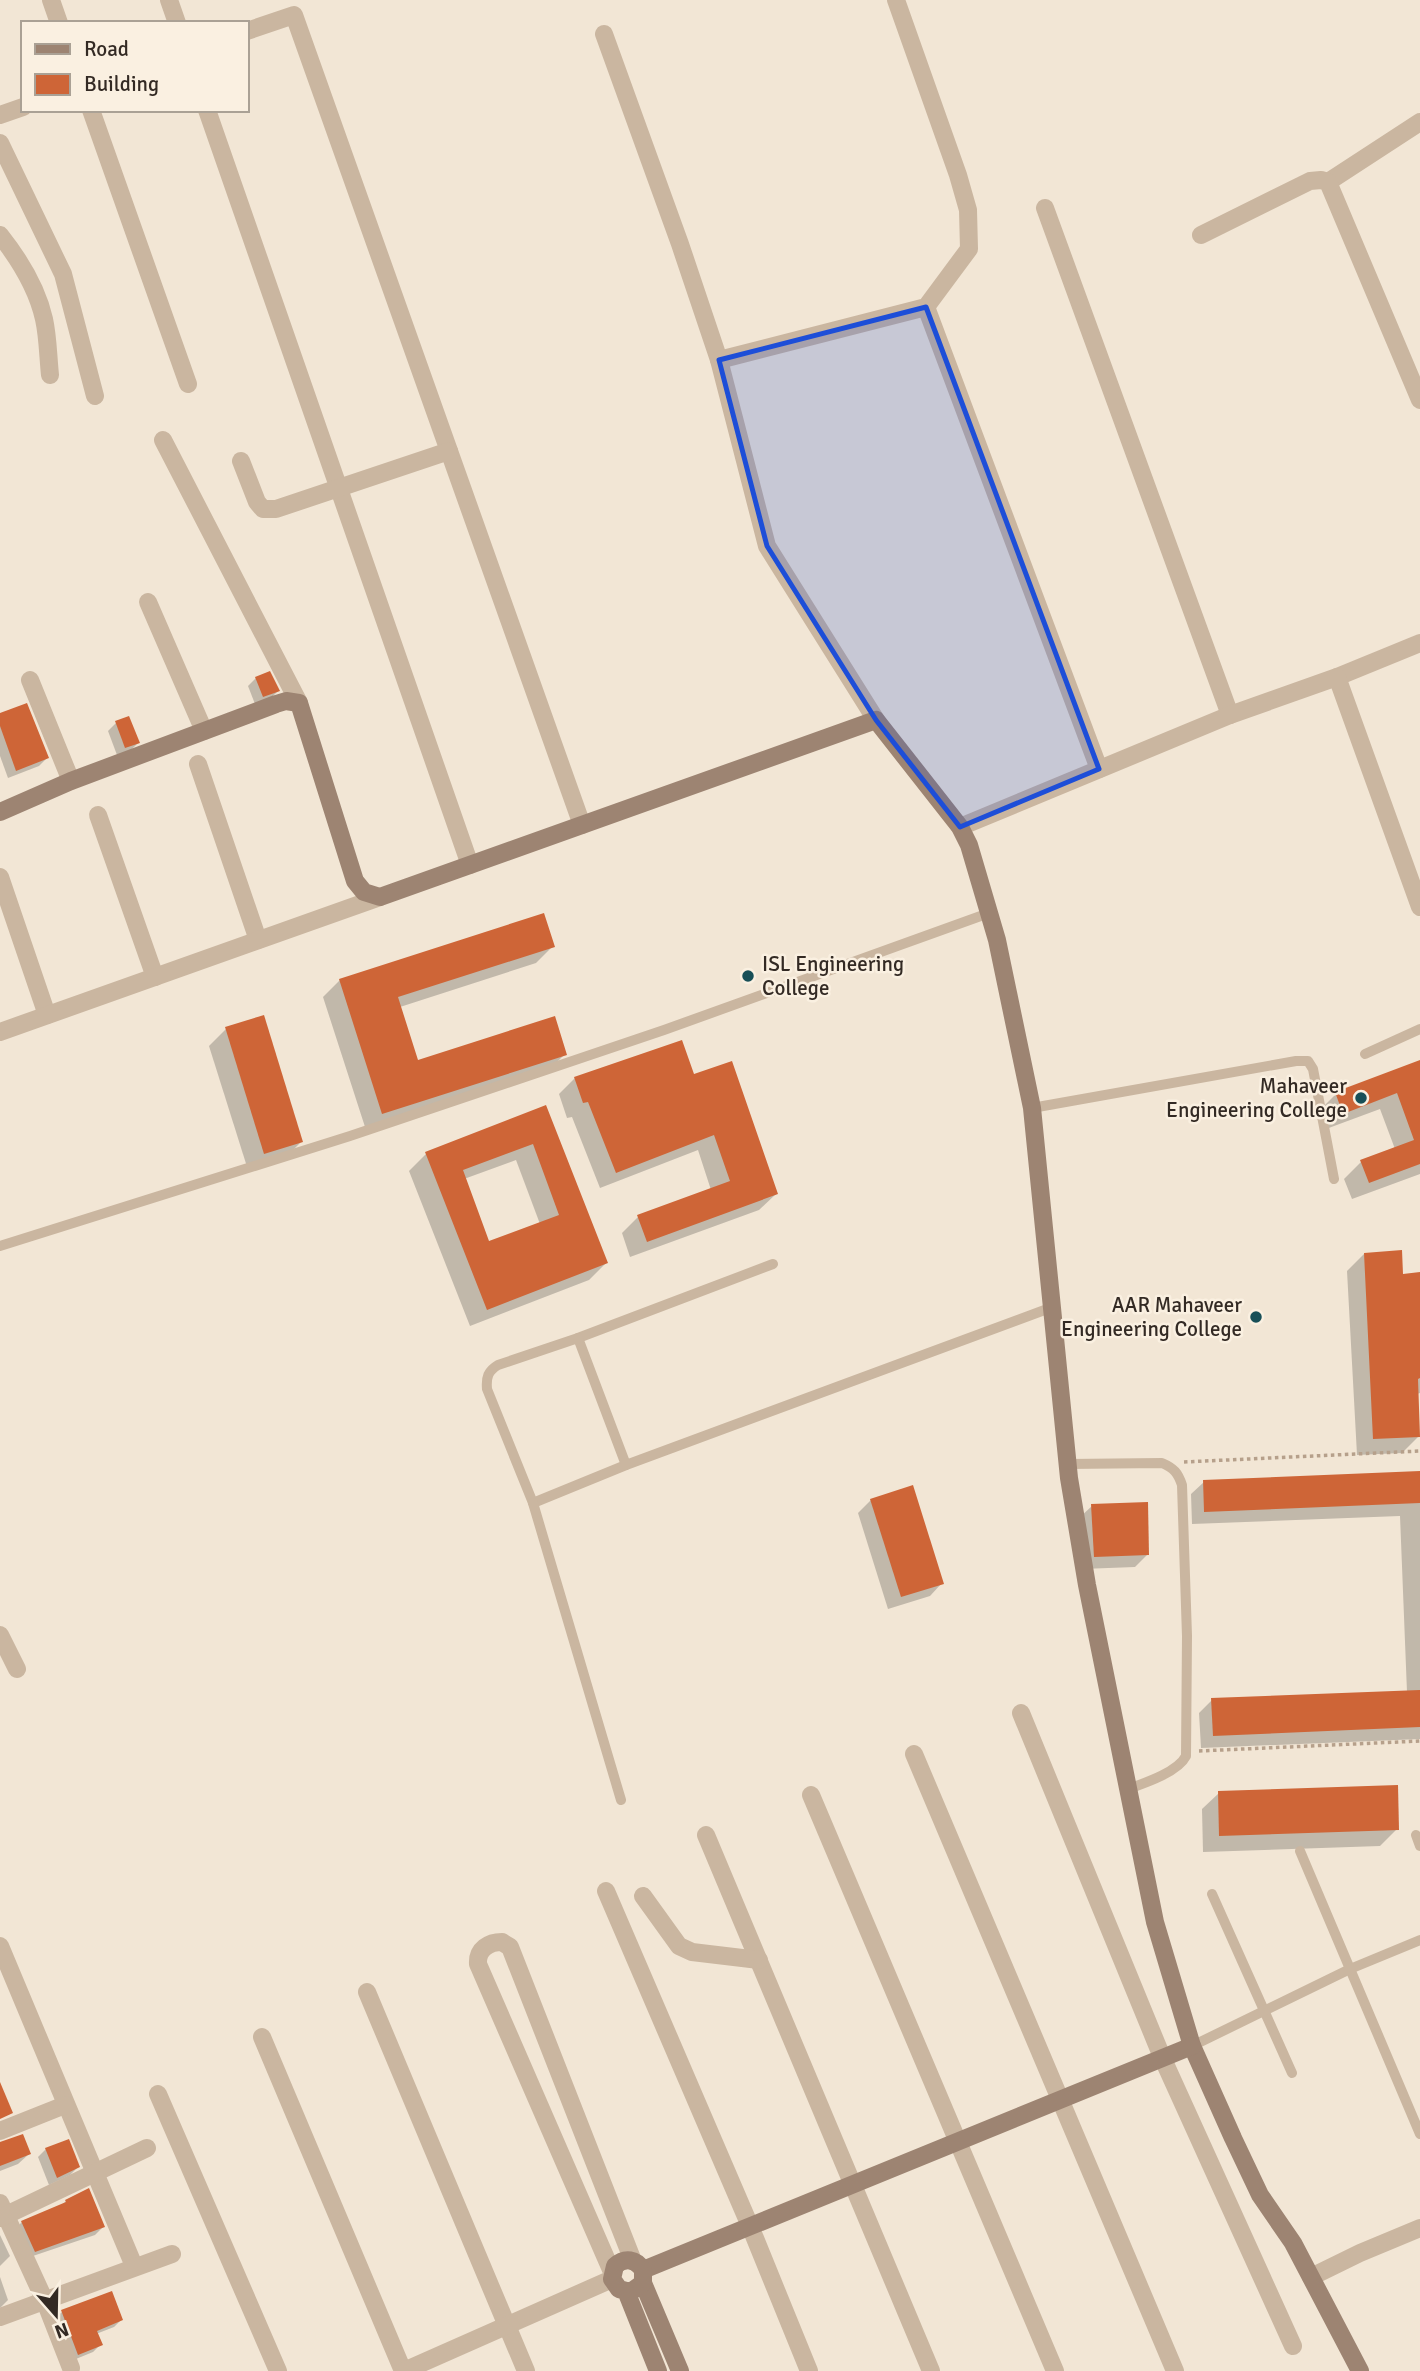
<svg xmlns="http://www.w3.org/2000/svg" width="1420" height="2371" font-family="Signika,sans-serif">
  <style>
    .shadow { fill: #0003; fill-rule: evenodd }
    .building { fill: #ce6537; fill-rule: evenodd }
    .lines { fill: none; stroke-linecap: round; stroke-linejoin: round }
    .path { stroke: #b6a08b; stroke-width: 3.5; stroke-dasharray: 3.5 3.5; stroke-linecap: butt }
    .lane { stroke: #cab6a0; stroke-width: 10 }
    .street { stroke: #cab6a0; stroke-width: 18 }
    .secondary { stroke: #9d8472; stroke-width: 18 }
    .marked { fill: #1d4ed8; fill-opacity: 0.2; stroke: #1d4ed8; stroke-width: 5; stroke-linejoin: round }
    .poi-dot { fill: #184f57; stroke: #faf0e1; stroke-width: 2.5 }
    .labels { text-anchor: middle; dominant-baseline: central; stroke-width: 5; stroke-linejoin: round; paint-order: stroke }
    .poi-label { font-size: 21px; fill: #332a24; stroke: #faf0e1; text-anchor: end }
  </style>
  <rect width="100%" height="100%" fill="#f2e6d5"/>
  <g class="shadow">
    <path d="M 256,678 L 278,691 L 270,699 L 255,704 L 248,686 Z"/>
    <path d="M 0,715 L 47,758 L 39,766 L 8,778 L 0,756 Z"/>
    <path d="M 116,723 L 138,743 L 130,751 L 117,755 L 108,731 Z"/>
    <path d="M 553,946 L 536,963 L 400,1007 L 417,1062 L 565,1054 L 548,1071 L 366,1130 L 323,997 L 340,980 Z"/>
    <path d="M 226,1029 L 301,1142 L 284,1159 L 248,1170 L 209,1046 Z"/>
    <path d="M 1420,1062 L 1420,1174 L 1352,1199 L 1344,1179 L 1361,1162 L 1395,1149 L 1380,1109 L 1326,1129 L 1319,1111 L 1336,1094 Z"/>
    <path d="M 693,1077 L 776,1194 L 759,1210 L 630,1257 L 622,1233 L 638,1217 L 711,1190 L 698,1150 L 600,1188 L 572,1117 L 567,1118 L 559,1094 L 575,1078 Z"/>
    <path d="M 545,1107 L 606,1263 L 589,1280 L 470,1326 L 409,1171 L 426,1154 ZM 516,1160 L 540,1224 L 488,1243 L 464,1179 Z"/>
    <path d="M 1364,1254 L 1402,1276 L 1420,1274 L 1420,1393 L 1417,1394 L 1419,1436 L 1402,1453 L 1357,1455 L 1347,1271 Z"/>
    <path d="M 1420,1473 L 1420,1739 L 1201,1748 L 1199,1713 L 1212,1700 L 1407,1692 L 1400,1516 L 1192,1524 L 1191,1494 L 1204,1482 Z"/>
    <path d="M 871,1500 L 942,1583 L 930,1596 L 888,1609 L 858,1513 Z"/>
    <path d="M 1092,1506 L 1147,1555 L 1135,1567 L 1082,1569 L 1079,1518 Z"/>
    <path d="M 1219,1793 L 1397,1829 L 1380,1846 L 1203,1852 L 1202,1809 Z"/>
    <path d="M 0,2144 L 29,2154 L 18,2164 L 0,2171 Z"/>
    <path d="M 46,2149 L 78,2167 L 70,2175 L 49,2185 L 38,2157 Z"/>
    <path d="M 66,2201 L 103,2227 L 95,2235 L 27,2258 L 14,2230 L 22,2222 L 61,2206 Z"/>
    <path d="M 0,2235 L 10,2256 L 0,2266 Z"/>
    <path d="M 0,2277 L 8,2300 L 0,2308 Z"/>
    <path d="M 111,2293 L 121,2320 L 114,2327 L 96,2334 L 100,2345 L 93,2352 L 71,2361 L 54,2319 L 62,2312 Z"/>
  </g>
  <g class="building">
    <path d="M 270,671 L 280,691 L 263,697 L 255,677 Z"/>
    <path d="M 27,703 L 49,758 L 16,771 L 0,726 L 0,713 Z"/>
    <path d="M 129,716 L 140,743 L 125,748 L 115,721 Z"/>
    <path d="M 544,913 L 555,947 L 398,997 L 418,1060 L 555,1016 L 567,1055 L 382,1114 L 339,979 Z"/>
    <path d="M 264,1015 L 303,1142 L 264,1154 L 225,1027 Z"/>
    <path d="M 682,1040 L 694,1074 L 732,1061 L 778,1194 L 647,1242 L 637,1215 L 730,1181 L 714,1135 L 616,1173 L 588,1102 L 583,1103 L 574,1077 Z"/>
    <path d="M 1420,1060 L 1420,1164 L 1369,1183 L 1360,1160 L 1414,1140 L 1397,1093 L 1343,1114 L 1335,1092 Z"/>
    <path d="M 546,1105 L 608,1263 L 487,1310 L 425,1152 ZM 533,1144 L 559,1215 L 489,1241 L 463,1170 Z"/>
    <path d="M 1402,1250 L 1403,1274 L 1420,1272 L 1420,1378 L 1418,1379 L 1420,1437 L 1373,1439 L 1364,1253 Z"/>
    <path d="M 1420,1471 L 1420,1503 L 1204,1512 L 1203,1480 Z"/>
    <path d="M 913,1485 L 944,1584 L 901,1597 L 870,1499 Z"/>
    <path d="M 1148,1502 L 1149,1555 L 1094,1557 L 1091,1504 Z"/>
    <path d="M 1420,1690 L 1420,1727 L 1213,1736 L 1211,1698 Z"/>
    <path d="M 1398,1785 L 1399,1830 L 1219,1836 L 1218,1791 Z"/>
    <path d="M 0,2082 L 13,2113 L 0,2119 Z"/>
    <path d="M 23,2134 L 31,2154 L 0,2166 L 0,2142 Z"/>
    <path d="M 69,2139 L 80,2167 L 57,2178 L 45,2148 Z"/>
    <path d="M 89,2188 L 105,2227 L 35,2252 L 21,2221 L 66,2202 L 65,2200 Z"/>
    <path d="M 112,2291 L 123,2320 L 97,2331 L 103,2345 L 78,2355 L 61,2310 Z"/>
  </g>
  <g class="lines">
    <g class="path">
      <path d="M 1184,1462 L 1420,1451"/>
      <path d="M 1199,1751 L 1420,1741"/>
    </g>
    <g class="lane">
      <path d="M 1365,1054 L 1420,1029"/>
      <path d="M 1032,1108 L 1296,1061 L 1308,1061 L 1313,1069 L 1334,1179"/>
      <path d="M 0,1246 L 350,1136 L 664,1030 L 989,913"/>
      <path d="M 773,1264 L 578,1338 L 498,1365 C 488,1371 486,1377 487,1389 L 533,1503 L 626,1465 L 1050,1308"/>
      <path d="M 578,1338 L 626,1465"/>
      <path d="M 1068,1464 L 1162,1463 C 1174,1468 1178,1473 1182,1485 L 1187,1636 L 1186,1756 C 1178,1772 1145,1783 1128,1789"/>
      <path d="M 533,1503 L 621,1800"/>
      <path d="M 1416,1835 L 1420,1846"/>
      <path d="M 1300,1851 L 1420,2134"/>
      <path d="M 1212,1894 L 1292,2073"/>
      <path d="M 1192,2046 L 1350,1969 L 1420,1940"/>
    </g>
    <g class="street">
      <path d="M 51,0 L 59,23"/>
      <path d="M 169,0 L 177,23"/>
      <path d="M 247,31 L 294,15 L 582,825"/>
      <path d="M 604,34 L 680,244 L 719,360 L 767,546 L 876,720"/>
      <path d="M 91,110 L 188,384"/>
      <path d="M 207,110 L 470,865"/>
      <path d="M 0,115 L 23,107"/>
      <path d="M 0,143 L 63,274 L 95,396"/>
      <path d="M 1328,182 L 1420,122"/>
      <path d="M 1045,208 L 1230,715"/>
      <path d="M 0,235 C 19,259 37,288 44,319 C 48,337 48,356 50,375"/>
      <path d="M 1201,235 L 1310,181 L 1321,180 L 1328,182 L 1420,400"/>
      <path d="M 926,307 L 1099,769"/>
      <path d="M 719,360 L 926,307 L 969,249 L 968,210 L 958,175 L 896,0"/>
      <path d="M 163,440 L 299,703"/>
      <path d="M 241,461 L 257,502 L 263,509 L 276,509 L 449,451"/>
      <path d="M 148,602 L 204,731"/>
      <path d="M 1337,677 L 1420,643"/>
      <path d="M 30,680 L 71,781"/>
      <path d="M 198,764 L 258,940"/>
      <path d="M 98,815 L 155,977"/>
      <path d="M 960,827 L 1230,715 L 1337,677 L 1420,907"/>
      <path d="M 0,877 L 47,1015"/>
      <path d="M 0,1032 L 380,897"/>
      <path d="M 0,1635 L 17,1669"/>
      <path d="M 1021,1713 L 1162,2057 L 1293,2346"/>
      <path d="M 914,1754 L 1175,2371"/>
      <path d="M 811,1795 L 1055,2371"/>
      <path d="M 706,1835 L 931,2371"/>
      <path d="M 606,1891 L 750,2226 L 809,2371"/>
      <path d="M 643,1896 L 679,1946 L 692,1952 L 759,1960"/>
      <path d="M 0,1946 L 134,2266"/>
      <path d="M 367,1992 L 526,2371"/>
      <path d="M 262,2037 L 403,2371"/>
      <path d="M 158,2094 L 278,2371"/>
      <path d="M 0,2131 L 65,2105"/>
      <path d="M 0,2203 L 44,2299 L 71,2368"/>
      <path d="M 0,2218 L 147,2148"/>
      <path d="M 612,2272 L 478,1964 C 477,1949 489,1942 502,1942 L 510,1947 L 633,2261"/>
      <path d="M 1311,2277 L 1360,2253 L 1420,2228"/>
      <path d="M 0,2317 L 172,2254"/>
      <path d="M 404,2371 L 612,2279"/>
    </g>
    <g class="secondary">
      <path d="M 0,812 L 71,781 L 276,704 L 286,701 L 299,703 L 355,881 L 364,892 L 380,897 L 876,720 L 960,827 L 969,845 L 997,940 L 1032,1108 L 1069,1478 L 1087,1585 L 1155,1922 L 1192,2046 L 1233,2138 L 1260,2195 L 1293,2243 L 1360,2371"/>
      <path d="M 643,2270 L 1192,2046"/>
      <path d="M 643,2283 L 680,2371"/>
      <path d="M 626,2291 L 632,2291 L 643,2283 L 643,2270 C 636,2259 625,2257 615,2266 L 612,2279 L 619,2289 L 626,2291 L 658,2371"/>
    </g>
  </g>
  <path class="marked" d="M 926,307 L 1099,769 L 960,827 L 876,720 L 767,546 L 719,360 Z"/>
  <g class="poi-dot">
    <circle cx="748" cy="976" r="7"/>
    <circle cx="1361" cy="1098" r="7"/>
    <circle cx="1256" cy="1317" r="7"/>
  </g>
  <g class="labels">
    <g class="poi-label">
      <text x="762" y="964" text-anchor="start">ISL Engineering<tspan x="762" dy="24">College</tspan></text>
      <text x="1347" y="1086">Mahaveer<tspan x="1347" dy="24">Engineering College</tspan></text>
      <text x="1242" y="1305">AAR Mahaveer<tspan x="1242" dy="24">Engineering College</tspan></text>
    </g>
  </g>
  <rect x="21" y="21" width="228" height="91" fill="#faf0e1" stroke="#aaa195" stroke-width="2"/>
  <rect x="35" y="44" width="35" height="10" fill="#9d8472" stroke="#aaa195" stroke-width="2"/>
  <text x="84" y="56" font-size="21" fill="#332a24">Road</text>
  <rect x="35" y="74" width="35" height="21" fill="#ce6537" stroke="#aaa195" stroke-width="2"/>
  <text x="84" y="91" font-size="21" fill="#332a24">Building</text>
  <g transform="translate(56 2315) rotate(160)" stroke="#faf0e1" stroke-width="5" paint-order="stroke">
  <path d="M0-5L12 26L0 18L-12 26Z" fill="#332a24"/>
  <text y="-10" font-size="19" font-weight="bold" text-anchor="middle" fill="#332a24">N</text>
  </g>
</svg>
